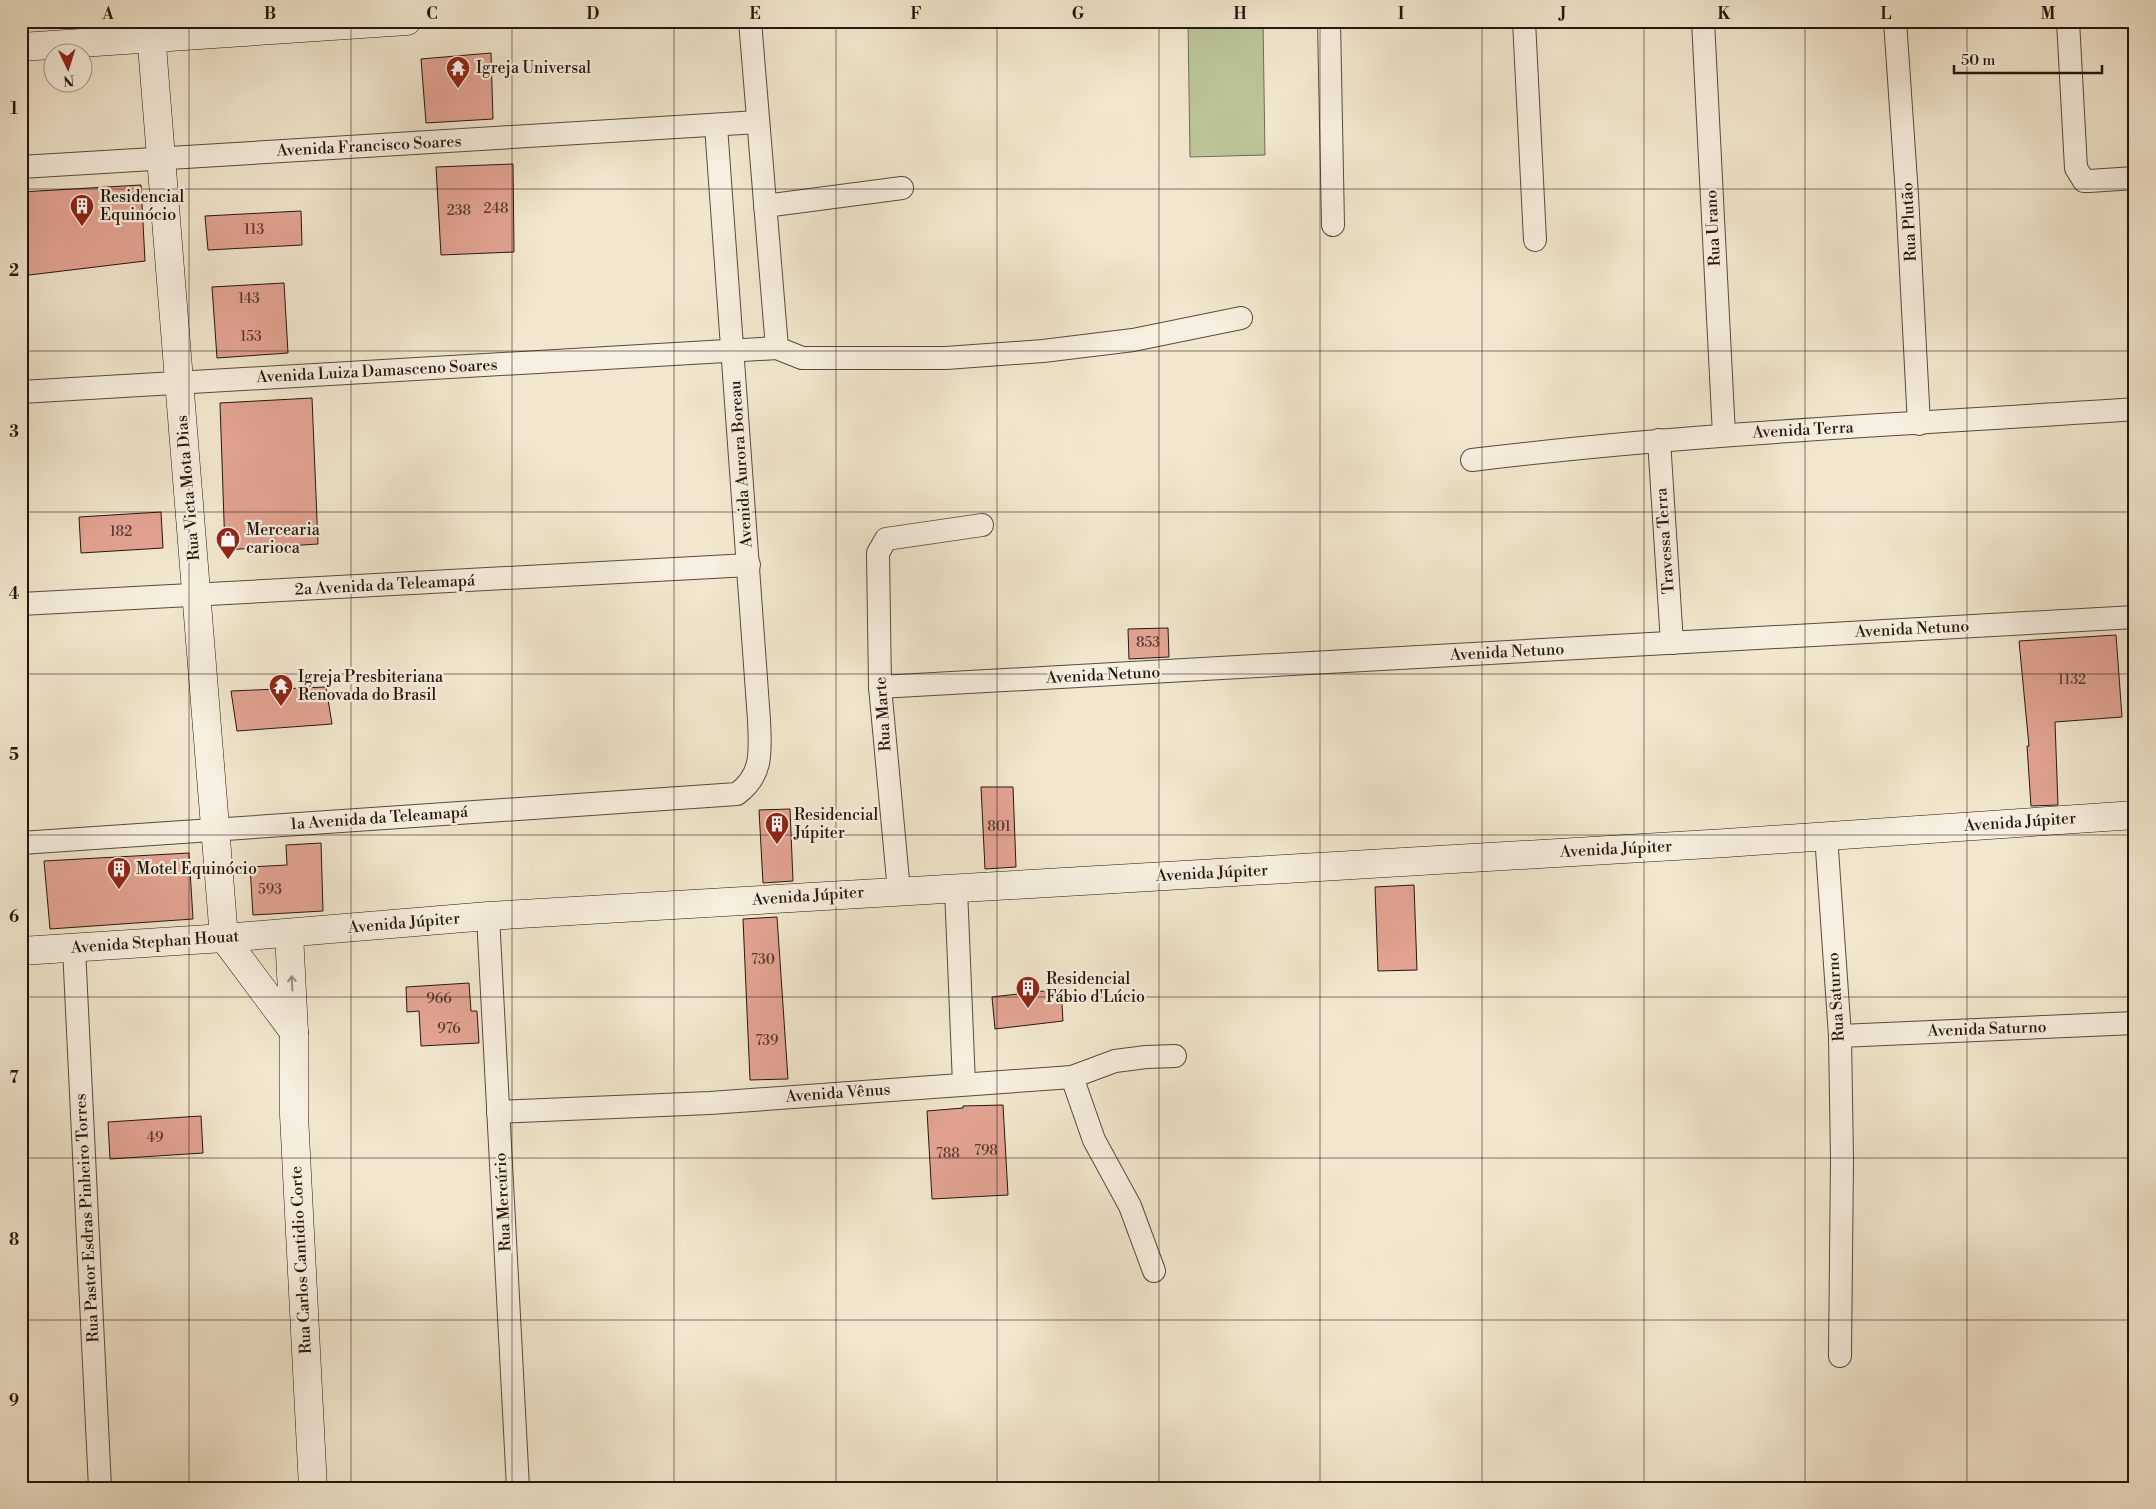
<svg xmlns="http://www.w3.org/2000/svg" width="2156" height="1509" font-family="'Libre Bodoni',serif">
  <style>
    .green { fill: #bbc598; stroke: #706e53 }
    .building { fill: #e4a494; stroke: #25160e }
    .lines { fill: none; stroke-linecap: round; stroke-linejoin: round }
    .street-casing { stroke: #584a3e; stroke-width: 24 }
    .secondary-casing { stroke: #25160e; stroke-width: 29 }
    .street { stroke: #f7efdf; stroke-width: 22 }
    .secondary { stroke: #f7efdf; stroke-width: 28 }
    .oneway { stroke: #988d81 }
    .grid { fill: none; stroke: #25160e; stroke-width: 1; stroke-opacity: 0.55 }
    .labels { text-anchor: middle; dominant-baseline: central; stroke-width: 4.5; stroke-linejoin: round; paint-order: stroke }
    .number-label { font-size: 14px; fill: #553a30 }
    .poi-label { font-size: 16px; fill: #25160e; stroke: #f7efdf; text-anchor: start }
    .street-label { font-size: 16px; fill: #25160e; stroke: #f7efdf }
    .neatline { fill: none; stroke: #25160e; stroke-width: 2 }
    .grid-label { font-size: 16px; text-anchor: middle; font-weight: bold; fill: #25160e }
  </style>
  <rect width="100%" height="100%" fill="#f2e7ce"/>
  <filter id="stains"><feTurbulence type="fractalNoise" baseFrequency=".004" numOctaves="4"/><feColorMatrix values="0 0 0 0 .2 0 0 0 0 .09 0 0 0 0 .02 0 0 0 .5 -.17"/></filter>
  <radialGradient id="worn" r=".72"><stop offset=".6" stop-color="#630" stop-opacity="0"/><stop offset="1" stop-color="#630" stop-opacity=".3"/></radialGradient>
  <path class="green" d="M 1188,21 L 1263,21 L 1265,155 L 1190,157 Z"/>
  <g class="building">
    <path d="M 491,53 L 493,119 L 426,123 L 421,59 Z"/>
    <path d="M 513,164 L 514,252 L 441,255 L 436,167 Z"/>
    <path d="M 141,185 L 145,261 L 21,276 L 21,192 Z"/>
    <path d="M 301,211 L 302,245 L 208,250 L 205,216 Z"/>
    <path d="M 284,283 L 288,353 L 217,358 L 212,287 Z"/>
    <path d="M 312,398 L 318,544 L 225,550 L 220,403 Z"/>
    <path d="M 161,512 L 163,548 L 81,553 L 79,517 Z"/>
    <path d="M 1168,628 L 1169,657 L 1129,659 L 1128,629 Z"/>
    <path d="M 2116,635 L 2122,717 L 2055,722 L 2058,805 L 2031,806 L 2027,746 L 2029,746 L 2019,641 Z"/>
    <path d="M 326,687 L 332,724 L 237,731 L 231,691 Z"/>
    <path d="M 981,787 L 1013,787 L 1016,867 L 985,869 Z"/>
    <path d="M 790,809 L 793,881 L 763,883 L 759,810 Z"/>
    <path d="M 321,843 L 323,911 L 253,915 L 250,867 L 287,865 L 286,845 Z"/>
    <path d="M 189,853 L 193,919 L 50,929 L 44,861 Z"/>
    <path d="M 1414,885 L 1417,970 L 1378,971 L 1375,887 Z"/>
    <path d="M 777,917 L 788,1079 L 750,1080 L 743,919 Z"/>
    <path d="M 469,983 L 471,1011 L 477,1011 L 479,1043 L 421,1046 L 419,1011 L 407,1012 L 406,987 Z"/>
    <path d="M 1061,989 L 1063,1021 L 995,1029 L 992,997 Z"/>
    <path d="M 1003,1105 L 1008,1195 L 932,1199 L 927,1111 L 963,1108 L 963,1106 Z"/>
    <path d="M 201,1116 L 203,1153 L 110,1159 L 108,1122 Z"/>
  </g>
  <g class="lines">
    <defs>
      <g id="street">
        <path d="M 750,21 L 777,348"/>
        <path d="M 1329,21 L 1333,225"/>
        <path d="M 1524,21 L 1535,240"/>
        <path d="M 1703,21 L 1724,435"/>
        <path d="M 1895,21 L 1907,195 L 1919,424"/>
        <path d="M 2068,21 L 2076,168 L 2084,181 L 2089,181 L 2135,178"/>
        <path d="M 21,167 L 758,122"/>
        <path d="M 765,206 L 902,188"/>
        <path d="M 21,392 L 777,348 L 802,358 L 946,358 L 1043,351 L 1133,340 L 1241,318"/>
        <path d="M 1659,440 L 1672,643"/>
        <path d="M 1472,460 C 1692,433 1914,424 2135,409"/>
        <path d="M 21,604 L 749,565"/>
        <path d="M 880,687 L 2135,617"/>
        <path d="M 1826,835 L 1840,1036 L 1842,1160 L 1840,1356"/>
        <path d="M 21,843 L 737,794 C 764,774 760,750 759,720 L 716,126"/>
        <path d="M 956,889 L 964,1084"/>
        <path d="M 899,891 L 880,687 L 878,553 L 886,539 L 982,525"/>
        <path d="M 488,916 L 518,1488"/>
        <path d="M 74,948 L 100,1488"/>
        <path d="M 1840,1036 L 2135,1023"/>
        <path d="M 1072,1077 L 1094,1140 L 1130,1206 L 1154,1271"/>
        <path d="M 498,1112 L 710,1103 L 1072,1077 L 1115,1061 L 1146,1057 L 1175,1056"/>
      </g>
      <g id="secondary">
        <path d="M 150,21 L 224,938"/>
        <path d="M 21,47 L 407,21"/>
        <path d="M 289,933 L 294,1032 L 294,1115 L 313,1488"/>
        <path d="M 224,938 L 294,1032"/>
        <path d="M 21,951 L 224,938 L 488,916 L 1726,843 L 2135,815"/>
      </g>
    </defs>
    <use href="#street" class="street-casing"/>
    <use href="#secondary" class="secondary-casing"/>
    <use href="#street" class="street"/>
    <use href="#secondary" class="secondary"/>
  </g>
  <defs><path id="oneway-shaft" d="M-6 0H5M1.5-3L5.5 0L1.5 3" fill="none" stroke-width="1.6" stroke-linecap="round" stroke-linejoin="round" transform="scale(1.25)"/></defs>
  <use class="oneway" href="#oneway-shaft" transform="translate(292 983) rotate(-93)"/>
  <path class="grid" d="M 189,21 L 189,1488M 351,21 L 351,1488M 512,21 L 512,1488M 674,21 L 674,1488M 836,21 L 836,1488M 997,21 L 997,1488M 1159,21 L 1159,1488M 1320,21 L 1320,1488M 1482,21 L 1482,1488M 1644,21 L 1644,1488M 1805,21 L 1805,1488M 1967,21 L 1967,1488M 21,189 L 2135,189M 21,351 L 2135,351M 21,512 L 2135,512M 21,674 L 2135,674M 21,835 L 2135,835M 21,997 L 2135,997M 21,1158 L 2135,1158M 21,1320 L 2135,1320"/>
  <defs>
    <symbol id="temple-pin" viewBox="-11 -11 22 30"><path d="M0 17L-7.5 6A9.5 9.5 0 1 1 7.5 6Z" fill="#8f2418" stroke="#f7efdf"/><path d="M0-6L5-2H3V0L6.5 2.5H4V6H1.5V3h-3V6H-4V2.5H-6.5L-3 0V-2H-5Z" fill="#fff"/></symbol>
    <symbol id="building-pin" viewBox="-11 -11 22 30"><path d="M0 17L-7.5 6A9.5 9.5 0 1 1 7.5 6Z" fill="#8f2418" stroke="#f7efdf"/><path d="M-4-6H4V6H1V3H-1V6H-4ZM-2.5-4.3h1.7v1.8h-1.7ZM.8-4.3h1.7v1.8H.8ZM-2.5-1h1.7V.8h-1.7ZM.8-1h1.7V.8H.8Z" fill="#fff"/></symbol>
    <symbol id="shop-pin" viewBox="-11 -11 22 30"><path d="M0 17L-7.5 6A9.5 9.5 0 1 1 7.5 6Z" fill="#8f2418" stroke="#f7efdf"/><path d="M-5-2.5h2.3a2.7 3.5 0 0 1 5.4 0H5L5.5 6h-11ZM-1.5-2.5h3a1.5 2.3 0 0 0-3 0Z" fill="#fff"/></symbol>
  </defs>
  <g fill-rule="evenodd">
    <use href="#temple-pin" x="444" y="54" width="28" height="38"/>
    <use href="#building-pin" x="68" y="192" width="28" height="38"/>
    <use href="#shop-pin" x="214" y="525" width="28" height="38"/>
    <use href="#temple-pin" x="267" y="672" width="28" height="38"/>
    <use href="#building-pin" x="763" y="810" width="28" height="38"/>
    <use href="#building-pin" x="105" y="855" width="28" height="38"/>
    <use href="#building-pin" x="1014" y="974" width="28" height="38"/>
  </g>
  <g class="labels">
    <g class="number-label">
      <text x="496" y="209">248</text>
      <text x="459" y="211">238</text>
      <text x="254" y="230">113</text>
      <text x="249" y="299">143</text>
      <text x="251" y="337">153</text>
      <text x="121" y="532">182</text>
      <text x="1148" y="643">853</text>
      <text x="2072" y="680">1132</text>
      <text x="999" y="827">801</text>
      <text x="270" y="890">593</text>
      <text x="763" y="960">730</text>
      <text x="439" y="999">966</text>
      <text x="449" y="1029">976</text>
      <text x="767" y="1041">739</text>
      <text x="155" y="1138">49</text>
      <text x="986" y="1151">798</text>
      <text x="948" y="1154">788</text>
    </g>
    <g class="poi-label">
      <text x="476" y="68">Igreja Universal</text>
      <text x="100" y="197">Residencial<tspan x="100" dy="18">Equinócio</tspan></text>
      <text x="246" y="530">Mercearia<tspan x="246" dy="18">carioca</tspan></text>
      <text x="298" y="677">Igreja Presbiteriana<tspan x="298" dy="18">Renovada do Brasil</tspan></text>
      <text x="794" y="815">Residencial<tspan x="794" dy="18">Júpiter</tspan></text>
      <text x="136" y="869">Motel Equinócio</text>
      <text x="1046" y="979">Residencial<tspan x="1046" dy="18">Fábio d'Lúcio</tspan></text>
    </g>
    <g class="street-label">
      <text transform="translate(369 146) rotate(-3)">Avenida Francisco Soares</text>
      <text transform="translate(1909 222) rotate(-93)">Rua Plutão</text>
      <text transform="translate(1713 228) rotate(-93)">Rua Urano</text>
      <text transform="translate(377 371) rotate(-3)">Avenida Luiza Damasceno Soares</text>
      <text transform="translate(1803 430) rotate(-3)">Avenida Terra</text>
      <text transform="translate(741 464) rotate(-94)">Avenida Aurora Boreau</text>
      <text transform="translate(188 488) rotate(-95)">Rua Victa Mota Dias</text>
      <text transform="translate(1665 541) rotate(-94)">Travessa Terra</text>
      <text transform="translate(385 585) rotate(-3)">2a Avenida da Teleamapá</text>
      <text transform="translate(1912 629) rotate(-3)">Avenida Netuno</text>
      <text transform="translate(1507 652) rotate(-3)">Avenida Netuno</text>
      <text transform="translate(1103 675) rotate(-3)">Avenida Netuno</text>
      <text transform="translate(883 714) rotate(-94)">Rua Marte</text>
      <text transform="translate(379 818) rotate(-4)">1a Avenida da Teleamapá</text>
      <text transform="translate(2020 822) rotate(-4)">Avenida Júpiter</text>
      <text transform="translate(1616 849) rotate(-3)">Avenida Júpiter</text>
      <text transform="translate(1212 873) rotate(-3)">Avenida Júpiter</text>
      <text transform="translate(808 896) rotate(-4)">Avenida Júpiter</text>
      <text transform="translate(404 923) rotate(-5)">Avenida Júpiter</text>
      <text transform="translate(155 942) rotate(-4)">Avenida Stephan Houat</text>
      <text transform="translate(1836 997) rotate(-94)">Rua Saturno</text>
      <text transform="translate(1987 1029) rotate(-2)">Avenida Saturno</text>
      <text transform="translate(838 1093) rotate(-4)">Avenida Vênus</text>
      <text transform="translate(503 1202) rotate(-93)">Rua Mercúrio</text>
      <text transform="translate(87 1218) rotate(-93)">Rua Pastor Esdras Pinheiro Torres</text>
      <text transform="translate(301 1260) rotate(-93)">Rua Carlos Cantidio Corte</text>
    </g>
  </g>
  <rect width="2156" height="1509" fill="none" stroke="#f2e7ce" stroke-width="55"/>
  <g transform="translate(68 68) rotate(176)"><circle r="24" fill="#f7efdf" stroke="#a3988b"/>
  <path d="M0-4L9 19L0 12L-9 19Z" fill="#8f2418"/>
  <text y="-8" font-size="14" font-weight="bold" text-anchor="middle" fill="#25160e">N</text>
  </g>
  <path d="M1954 65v8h148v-8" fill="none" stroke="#25160e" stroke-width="2.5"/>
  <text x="1961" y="65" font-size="15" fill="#25160e" stroke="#f7efdf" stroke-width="4" paint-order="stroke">50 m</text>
  <rect x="28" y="28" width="2100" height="1454" class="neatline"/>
  <g class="grid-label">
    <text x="108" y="19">A</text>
    <text x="270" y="19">B</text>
    <text x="432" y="19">C</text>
    <text x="593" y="19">D</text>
    <text x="755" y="19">E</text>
    <text x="916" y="19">F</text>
    <text x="1078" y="19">G</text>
    <text x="1240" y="19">H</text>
    <text x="1401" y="19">I</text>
    <text x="1563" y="19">J</text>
    <text x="1724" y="19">K</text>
    <text x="1886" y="19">L</text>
    <text x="2048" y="19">M</text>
    <text x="14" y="114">1</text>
    <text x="14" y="276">2</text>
    <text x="14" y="437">3</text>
    <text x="14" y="599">4</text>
    <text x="14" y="760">5</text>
    <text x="14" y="922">6</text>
    <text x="14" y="1083">7</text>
    <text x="14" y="1245">8</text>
    <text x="14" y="1406">9</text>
  </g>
  <rect width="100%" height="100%" filter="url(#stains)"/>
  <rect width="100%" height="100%" fill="url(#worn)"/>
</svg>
